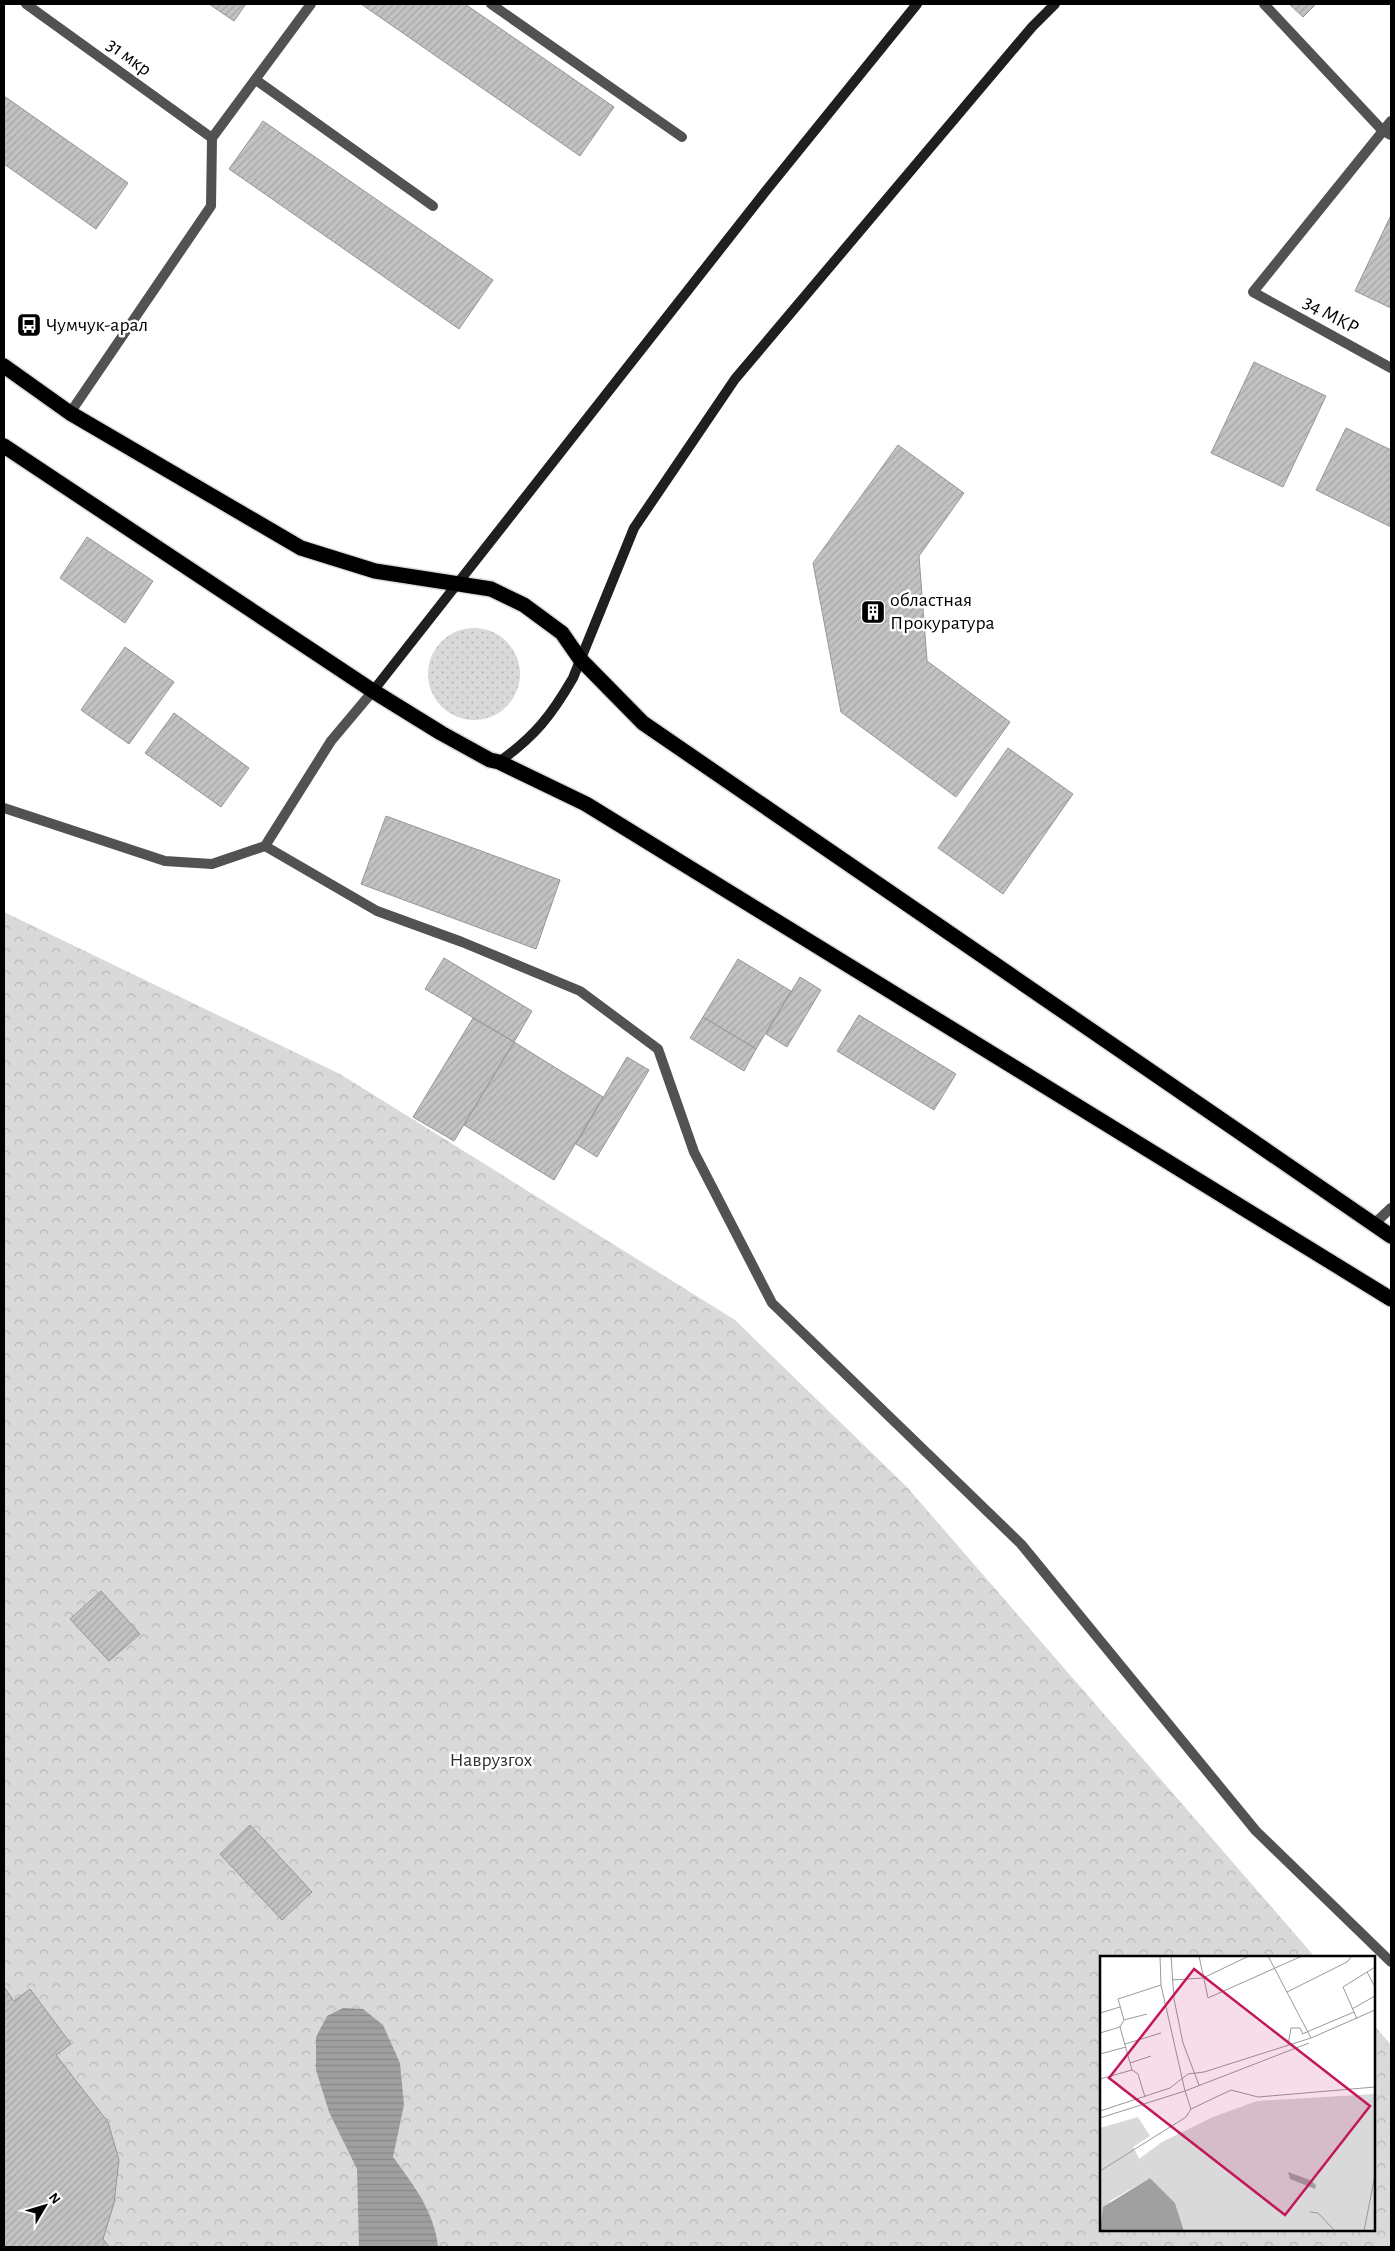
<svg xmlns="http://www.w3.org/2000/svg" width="1395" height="2251" font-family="'Alegreya Sans',sans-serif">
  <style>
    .grass { fill: url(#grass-dots) }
    .park { fill: url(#park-crowns) }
    .water { fill: url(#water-rules) }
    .building { fill: url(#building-hatch); stroke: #969696 }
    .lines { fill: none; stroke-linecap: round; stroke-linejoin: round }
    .highway-casing { stroke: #dbdbdb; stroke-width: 18 }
    .lane { stroke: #525252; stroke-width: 10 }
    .street { stroke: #525252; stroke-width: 10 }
    .secondary { stroke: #1f1f1f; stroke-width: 10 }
    .highway { stroke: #000; stroke-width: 15 }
    .labels { text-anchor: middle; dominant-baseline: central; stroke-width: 5; stroke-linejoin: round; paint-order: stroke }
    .street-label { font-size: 20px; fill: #000; stroke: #fff }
    .poi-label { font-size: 20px; fill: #000; stroke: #fff; text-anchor: start }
    .park-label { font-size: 20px; fill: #303030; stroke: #fff }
    .inset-road { fill: none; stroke: #999; stroke-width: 1 }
    .view { fill: #c2185b; fill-opacity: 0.15; stroke: #c2185b; stroke-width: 2.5 }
    .inset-edge { fill: none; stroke: #000; stroke-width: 2.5 }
  </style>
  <defs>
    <pattern id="grass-dots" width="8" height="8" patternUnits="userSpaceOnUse" patternTransform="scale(1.25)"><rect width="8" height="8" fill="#d9d9d9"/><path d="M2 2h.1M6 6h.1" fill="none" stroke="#b8b8b8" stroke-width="1.8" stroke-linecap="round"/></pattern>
    <pattern id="park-crowns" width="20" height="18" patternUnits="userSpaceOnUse" patternTransform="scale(1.25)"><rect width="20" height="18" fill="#d9d9d9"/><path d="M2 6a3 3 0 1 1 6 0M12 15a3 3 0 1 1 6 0" fill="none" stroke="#b8b8b8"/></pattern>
    <pattern id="water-rules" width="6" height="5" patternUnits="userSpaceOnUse" patternTransform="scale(1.25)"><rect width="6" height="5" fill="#a0a0a0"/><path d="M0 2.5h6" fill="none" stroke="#888"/></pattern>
    <pattern id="building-hatch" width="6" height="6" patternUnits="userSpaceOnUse" patternTransform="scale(1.25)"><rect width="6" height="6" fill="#c2c2c2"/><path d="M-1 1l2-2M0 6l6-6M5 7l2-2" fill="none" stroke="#a5a5a5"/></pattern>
  </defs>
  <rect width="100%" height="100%" fill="#fff"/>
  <circle class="grass" cx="474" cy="674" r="46"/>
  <path class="park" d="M 4,912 L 340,1074 L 735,1320 L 906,1486 L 1315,1957 L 1101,1957 L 1101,2230 L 1374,2230 L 1374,2025 L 1391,2045 L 1391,2247 L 4,2247 Z"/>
  <path class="water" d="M 343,2008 L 363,2009 L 383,2025 L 400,2063 L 404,2105 L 393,2157 C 413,2184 435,2213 438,2247 L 359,2247 L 357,2169 L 329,2112 L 316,2070 L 316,2037 L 327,2016 Z"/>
  <g class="building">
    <path d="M 209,4 L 246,4 L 234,21 Z"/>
    <path d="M 361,4 L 465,4 L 614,107 L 580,156 Z"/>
    <path d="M 1289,4 L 1316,4 L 1303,17 Z"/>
    <path d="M 4,96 L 128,183 L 96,229 L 4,164 Z"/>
    <path d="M 263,121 L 493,280 L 459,329 L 229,169 Z"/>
    <path d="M 1391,215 L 1391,308 L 1355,291 Z"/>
    <path d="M 1254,362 L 1326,396 L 1283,487 L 1211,453 Z"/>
    <path d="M 1346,428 L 1391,450 L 1391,527 L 1316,490 Z"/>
    <path d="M 898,445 L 964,493 L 919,556 L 927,661 L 1010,722 L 956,797 L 841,712 L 813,563 Z"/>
    <path d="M 87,537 L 153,581 L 125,623 L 60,578 Z"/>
    <path d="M 125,647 L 174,682 L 129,744 L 81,710 Z"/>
    <path d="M 174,713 L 249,768 L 221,807 L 145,753 Z"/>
    <path d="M 1008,748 L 1073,794 L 1003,894 L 938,848 Z"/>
    <path d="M 386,816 L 560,880 L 536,949 L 361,884 Z"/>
    <path d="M 444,958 L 532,1011 L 514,1042 L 425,989 Z"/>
    <path d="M 738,959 L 791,991 L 756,1049 L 703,1017 Z"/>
    <path d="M 800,977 L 821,990 L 787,1047 L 766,1034 Z"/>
    <path d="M 859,1015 L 956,1074 L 934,1110 L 837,1051 Z"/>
    <path d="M 703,1017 L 756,1049 L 744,1071 L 690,1038 Z"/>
    <path d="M 473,1018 L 514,1042 L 454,1141 L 413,1117 Z"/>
    <path d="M 514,1042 L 603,1097 L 554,1180 L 464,1125 Z"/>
    <path d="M 627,1057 L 649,1070 L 597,1157 L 576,1144 Z"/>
    <path d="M 101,1591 L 140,1634 L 109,1661 L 70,1619 Z"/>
    <path d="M 250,1825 L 312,1892 L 282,1920 L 220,1854 Z"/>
    <path d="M 4,1987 L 14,2001 L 30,1989 L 71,2044 L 56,2055 L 108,2122 L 119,2160 L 114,2203 L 103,2239 L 109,2247 L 4,2247 Z"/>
  </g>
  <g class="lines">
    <defs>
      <g id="highway">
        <path d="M 4,366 L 70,413 L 301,548 L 375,571 L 491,589 L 524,605 L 562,633 L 580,659 L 643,723 L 1391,1236"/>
        <path d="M 4,446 L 373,691 L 441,733 L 490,760 L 499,762 L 586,804 L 1391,1299"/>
      </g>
    </defs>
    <use href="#highway" class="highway-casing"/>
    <g class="lane">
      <path d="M 4,808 L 165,861 L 212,864 L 265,846 L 331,741 L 373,691"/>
      <path d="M 265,846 L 377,911 L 462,942 L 580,991 L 658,1049 L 694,1152 L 772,1303 L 1021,1544 L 1256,1831 L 1391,1962"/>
      <path d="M 1374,1224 L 1391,1208"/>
    </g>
    <g class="street">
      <path d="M 26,4 L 212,138"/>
      <path d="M 491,4 L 682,137"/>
      <path d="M 1264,4 L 1383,131 L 1391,135"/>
      <path d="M 256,80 L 433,206"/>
      <path d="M 1391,121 L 1253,292 L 1391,368"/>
      <path d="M 70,413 L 211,206 L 212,138 L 311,4"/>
    </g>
    <g class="secondary">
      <path d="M 373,691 L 765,192 L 917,4"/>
      <path d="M 499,762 C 535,736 551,716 573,678 L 634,528 L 735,379 L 1032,27 L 1055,4"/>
    </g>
    <use href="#highway" class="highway"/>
  </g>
  <defs>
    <symbol id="bus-square" viewBox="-11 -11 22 22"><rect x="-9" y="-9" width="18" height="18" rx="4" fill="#000" stroke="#fff"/><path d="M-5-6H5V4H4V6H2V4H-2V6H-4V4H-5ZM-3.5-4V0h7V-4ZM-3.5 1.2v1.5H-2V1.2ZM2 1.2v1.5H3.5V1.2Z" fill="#fff"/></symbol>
    <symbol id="building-square" viewBox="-11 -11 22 22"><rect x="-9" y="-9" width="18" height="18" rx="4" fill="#000" stroke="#fff"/><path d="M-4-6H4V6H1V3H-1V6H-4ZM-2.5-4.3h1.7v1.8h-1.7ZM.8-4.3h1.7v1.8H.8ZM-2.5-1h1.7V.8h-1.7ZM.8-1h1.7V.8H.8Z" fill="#fff"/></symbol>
  </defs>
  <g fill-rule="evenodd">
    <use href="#bus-square" x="15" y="311" width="28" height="28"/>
    <use href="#building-square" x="859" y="598" width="28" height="28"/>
  </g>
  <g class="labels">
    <g class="street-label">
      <text transform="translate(129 57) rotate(36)">31 мкр</text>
      <text transform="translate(1331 315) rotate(29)">34 МКР</text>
    </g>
    <g class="poi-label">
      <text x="46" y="325">Чумчук-арал</text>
      <text x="890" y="600">областная<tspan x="890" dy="23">Прокуратура</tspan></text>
    </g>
    <g class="park-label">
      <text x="491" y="1760">Наврузгох</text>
    </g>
  </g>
  <g transform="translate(1100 1956)">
    <rect width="275" height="275" fill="#fff"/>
    <path d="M 38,161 L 50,180 L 33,191 L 50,222 L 10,245 L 0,274 L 0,172 Z" fill="#d9d9d9"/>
    <path d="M 275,138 L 275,275 L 84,275 L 75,247 L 50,222 L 39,203 L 62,186 L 113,161 L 157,145 Z" fill="#d9d9d9"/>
    <path d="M 188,216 L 210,224 L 216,229 L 215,233 L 190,223 ZM 50,222 L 75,247 L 84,275 L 0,275 L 3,251 Z" fill="#a0a0a0"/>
    <path class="inset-road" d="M 60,0 L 61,29 L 85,135M 71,0 L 74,43 L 83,87 L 99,129M 99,0 L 108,42 L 202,0M 168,0 L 211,82M 267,16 L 275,31M 72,24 L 103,22 L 149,0M 187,36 L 247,6 L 252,0M 252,53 L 275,40M 0,57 L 20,51M 257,63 L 243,31 L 275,11M 24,64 L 47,58M 0,77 L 20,71M 202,78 L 254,56M 25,88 L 61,77M 188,89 L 191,72 L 200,72 L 203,78M 0,98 L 26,91M 30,107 L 51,100M 0,123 L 32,114M 45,141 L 38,118 L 32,114 L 20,71 L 24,64 L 18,43 L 61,29M 91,153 L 131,134 L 158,141 L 275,131M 0,155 L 70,132 L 88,118 L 104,116 L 211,82 L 275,54M 0,162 L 85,135 L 209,87M 0,215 L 86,161 L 91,153 L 85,135M 210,256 L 218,257 L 235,275M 264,275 L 275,219"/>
    <path class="view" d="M 94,13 L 270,150 L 185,259 L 9,122 Z"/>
    <rect width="275" height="275" class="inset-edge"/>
  </g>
  <rect width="1395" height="2251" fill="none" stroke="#000000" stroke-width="10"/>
  <g transform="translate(45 2206) rotate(52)" stroke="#ffffff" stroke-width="4" paint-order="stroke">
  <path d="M0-4L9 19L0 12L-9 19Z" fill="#000000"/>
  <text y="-8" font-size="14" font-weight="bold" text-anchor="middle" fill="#000000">N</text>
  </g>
</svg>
